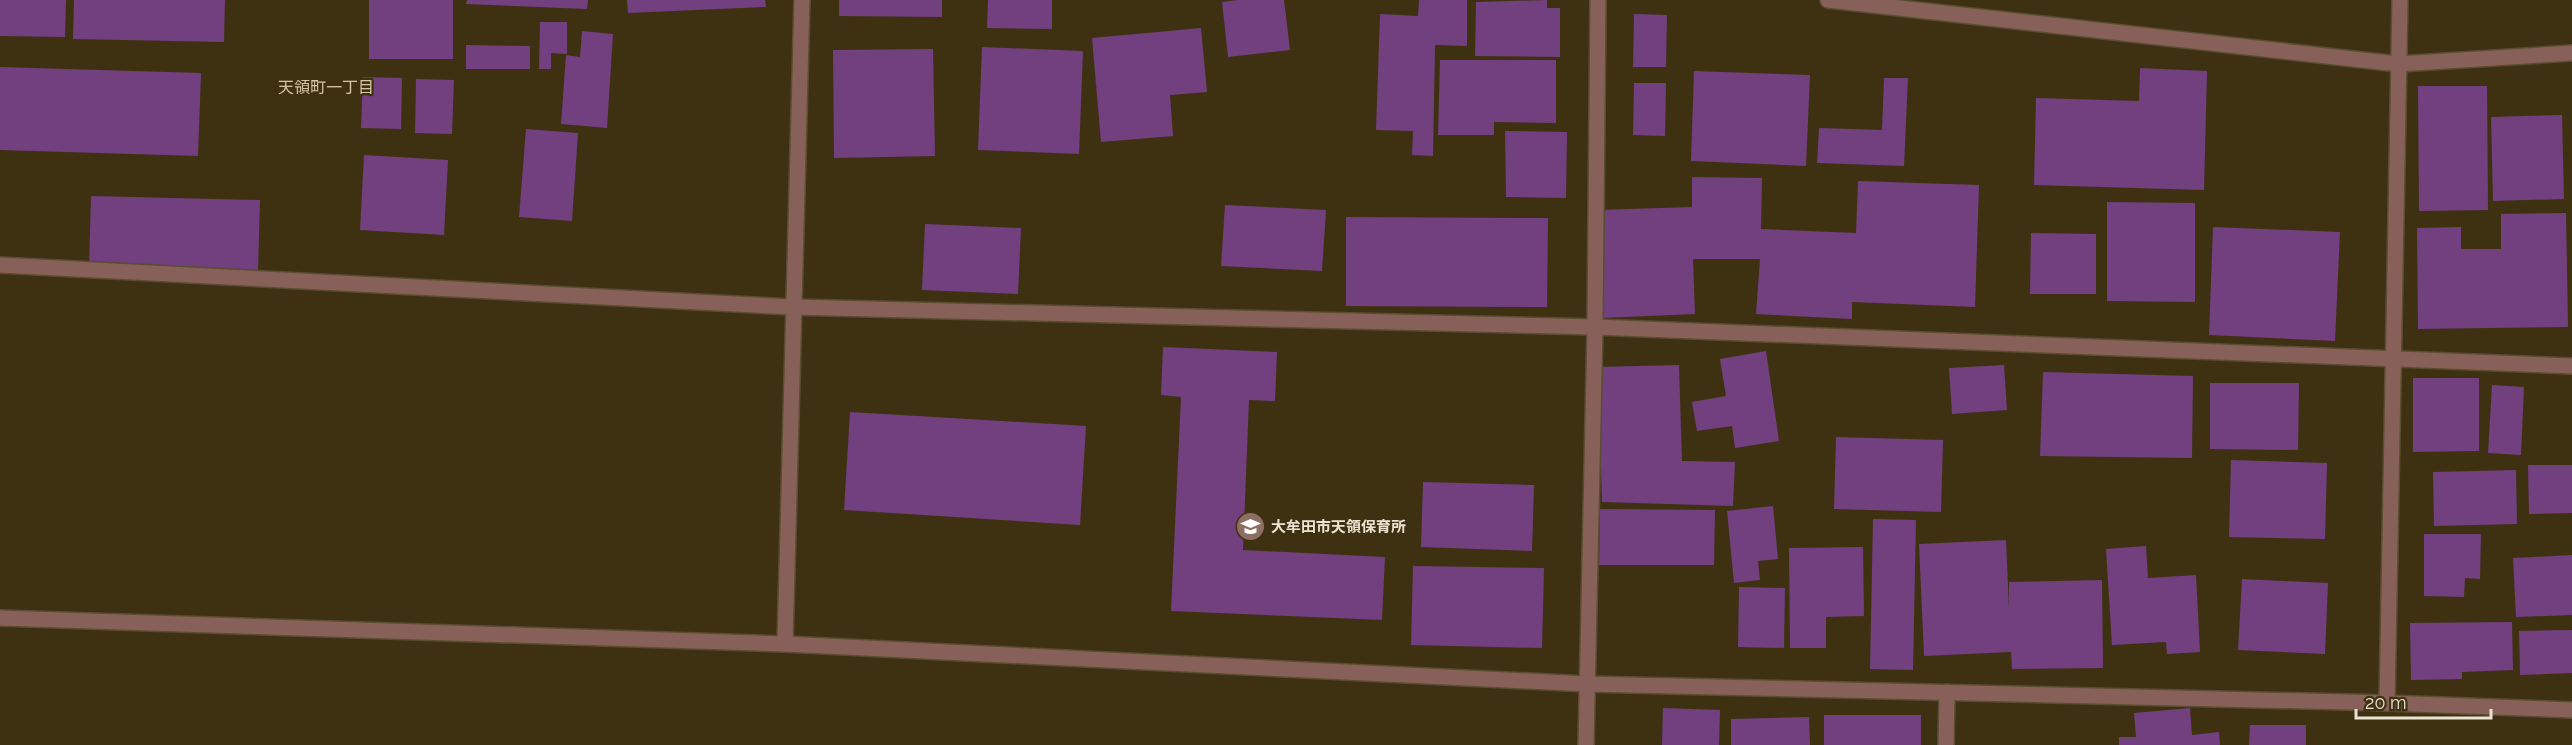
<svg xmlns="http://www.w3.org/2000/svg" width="2572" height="745" font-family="Raleway,'Noto Sans JP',sans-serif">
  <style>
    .building { fill: #723f7f }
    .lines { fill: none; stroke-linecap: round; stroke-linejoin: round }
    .minor-casing { stroke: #5a4d31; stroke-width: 18 }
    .minor { stroke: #876159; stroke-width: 15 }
    .labels { text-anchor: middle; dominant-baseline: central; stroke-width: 4.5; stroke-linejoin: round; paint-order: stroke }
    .poi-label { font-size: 15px; font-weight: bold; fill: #ebe3d2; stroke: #3e3112; text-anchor: start }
    .neighbourhood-label { font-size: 16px; fill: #d5c5a3; stroke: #3e3112 }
  </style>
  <rect width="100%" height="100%" fill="#3e3112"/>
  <g class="building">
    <path d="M 0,0 L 66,0 L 65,37 L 0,36 Z"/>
    <path d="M 74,0 L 225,0 L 224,42 L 73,39 Z"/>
    <rect x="369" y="0" width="84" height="59"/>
    <path d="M 467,0 L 588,0 L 587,9 L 466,4 Z"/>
    <path d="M 627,0 L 765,0 L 766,7 L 628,13 Z"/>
    <path d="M 839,0 L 942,0 L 942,17 L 839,16 Z"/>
    <path d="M 988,0 L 1052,0 L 1052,29 L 987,28 Z"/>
    <path d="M 1238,0 L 1284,0 L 1290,50 L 1228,57 L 1222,2 Z"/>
    <path d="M 1419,0 L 1467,0 L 1467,46 L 1435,45 L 1433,156 L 1412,155 L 1413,131 L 1376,130 L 1380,14 L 1418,16 Z"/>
    <path d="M 1547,0 L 1547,8 L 1560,8 L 1560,57 L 1475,56 L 1476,2 Z"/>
    <path d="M 1634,14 L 1667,15 L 1666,67 L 1633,67 Z"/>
    <path d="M 540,22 L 567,22 L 567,54 L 551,53 L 551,69 L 539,69 Z"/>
    <path d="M 1201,28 L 1207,92 L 1170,95 L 1173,136 L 1101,142 L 1092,38 Z"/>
    <path d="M 582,31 L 613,34 L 607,128 L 561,124 L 566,55 L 580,57 Z"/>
    <path d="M 466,45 L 530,46 L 530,69 L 466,69 Z"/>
    <path d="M 982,47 L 1083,51 L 1079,154 L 978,150 Z"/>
    <path d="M 933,49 L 935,156 L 834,158 L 833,50 Z"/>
    <path d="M 1440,60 L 1556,60 L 1556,123 L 1494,122 L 1494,135 L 1438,135 Z"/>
    <path d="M 0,67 L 201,73 L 198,156 L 0,150 Z"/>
    <path d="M 2140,68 L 2207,71 L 2204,190 L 2034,185 L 2036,98 L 2139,101 Z"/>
    <path d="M 1694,71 L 1810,75 L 1806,166 L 1691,161 Z"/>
    <path d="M 363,77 L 402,78 L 401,129 L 361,128 Z"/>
    <path d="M 1884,78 L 1908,78 L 1904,166 L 1817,163 L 1819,128 L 1882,130 Z"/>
    <path d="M 416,79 L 454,80 L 452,134 L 415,133 Z"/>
    <path d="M 1634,83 L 1666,83 L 1665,136 L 1633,135 Z"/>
    <path d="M 2418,86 L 2487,86 L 2488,210 L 2419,211 Z"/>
    <path d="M 2562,115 L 2564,199 L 2493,201 L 2491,117 Z"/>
    <path d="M 526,129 L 578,133 L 572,221 L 519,217 Z"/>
    <path d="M 1505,131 L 1567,132 L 1566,198 L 1506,197 Z"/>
    <path d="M 364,155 L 448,160 L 444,235 L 360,230 Z"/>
    <path d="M 1692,177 L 1762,178 L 1761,229 L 1856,233 L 1858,181 L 1979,185 L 1975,307 L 1852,302 L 1852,319 L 1756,314 L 1760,259 L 1693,259 L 1695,314 L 1601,318 L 1597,210 L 1692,207 Z"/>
    <path d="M 91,196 L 260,200 L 258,273 L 89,268 Z"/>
    <path d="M 2107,202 L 2195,203 L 2195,302 L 2107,301 Z"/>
    <path d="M 1225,205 L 1326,210 L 1322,271 L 1221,266 Z"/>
    <path d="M 2566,213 L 2568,327 L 2418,329 L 2417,228 L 2461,227 L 2461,249 L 2501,249 L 2501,214 Z"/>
    <path d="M 1346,217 L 1548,218 L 1547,307 L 1346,306 Z"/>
    <path d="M 925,224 L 1021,228 L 1018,294 L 922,290 Z"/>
    <path d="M 2213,227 L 2340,232 L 2335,341 L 2209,335 Z"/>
    <path d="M 2031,233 L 2096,234 L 2096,294 L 2030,294 Z"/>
    <path d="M 1163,347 L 1277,352 L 1275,401 L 1249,400 L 1243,550 L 1385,557 L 1382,620 L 1171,611 L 1181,397 L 1161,395 Z"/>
    <path d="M 1766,351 L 1779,441 L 1735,448 L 1732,426 L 1697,431 L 1692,402 L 1726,396 L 1720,359 Z"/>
    <path d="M 1679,365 L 1682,461 L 1735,462 L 1733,506 L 1602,502 L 1598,367 Z"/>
    <path d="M 2004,365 L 2007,410 L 1952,414 L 1949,368 Z"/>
    <path d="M 2043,372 L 2193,376 L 2192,458 L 2040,456 Z"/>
    <path d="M 2413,378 L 2479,378 L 2479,451 L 2413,452 Z"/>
    <path d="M 2210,383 L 2299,383 L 2298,450 L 2210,449 Z"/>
    <path d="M 2492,385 L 2524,387 L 2521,455 L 2488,453 Z"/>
    <path d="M 850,412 L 1086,426 L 1080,525 L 844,510 Z"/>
    <path d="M 1836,437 L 1943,440 L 1941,512 L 1834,509 Z"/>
    <path d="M 2231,460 L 2327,463 L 2325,539 L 2229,537 Z"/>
    <path d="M 2528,465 L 2572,465 L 2572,513 L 2529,514 Z"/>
    <path d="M 2516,470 L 2517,524 L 2434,526 L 2433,472 Z"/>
    <path d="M 1423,482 L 1534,485 L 1532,551 L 1421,547 Z"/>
    <path d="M 1773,506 L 1778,559 L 1758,561 L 1760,580 L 1734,583 L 1727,511 Z"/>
    <path d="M 1600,509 L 1715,510 L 1714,565 L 1599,565 Z"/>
    <path d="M 1873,519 L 1916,520 L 1913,670 L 1870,669 Z"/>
    <path d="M 2424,534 L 2481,534 L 2480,579 L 2465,578 L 2464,597 L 2424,596 Z"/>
    <path d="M 2006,540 L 2009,609 L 2009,582 L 2102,580 L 2103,668 L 2012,669 L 2011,652 L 1924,656 L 1919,544 Z"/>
    <path d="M 2146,546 L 2148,578 L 2196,575 L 2200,652 L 2167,654 L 2166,642 L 2112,645 L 2106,549 Z"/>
    <path d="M 1863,547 L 1864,616 L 1826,617 L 1826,648 L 1790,648 L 1789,548 Z"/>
    <path d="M 2572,555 L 2572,615 L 2516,617 L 2513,558 Z"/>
    <path d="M 1413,566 L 1544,568 L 1542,648 L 1411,645 Z"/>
    <path d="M 2242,579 L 2328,583 L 2325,654 L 2238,650 Z"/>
    <path d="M 1739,587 L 1785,588 L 1784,648 L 1738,647 Z"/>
    <path d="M 2512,622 L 2513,670 L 2462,672 L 2462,679 L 2411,680 L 2410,623 Z"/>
    <path d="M 2572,630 L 2572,673 L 2520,675 L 2519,631 Z"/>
    <path d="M 1663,708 L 1720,710 L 1719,745 L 1662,745 Z"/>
    <path d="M 2190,708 L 2192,735 L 2219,732 L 2220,745 L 2119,745 L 2119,737 L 2136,737 L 2134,713 Z"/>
    <rect x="1824" y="715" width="97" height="30"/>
    <path d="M 1809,717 L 1810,745 L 1731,745 L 1731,719 Z"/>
    <path d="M 2250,725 L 2306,725 L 2306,745 L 2249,745 Z"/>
  </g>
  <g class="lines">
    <defs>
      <g id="minor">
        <path d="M 1828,0 L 2398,64 L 2572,53"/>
        <path d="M 0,265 L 792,307 L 1595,327 L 2572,366"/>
        <path d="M 0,618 L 785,644 L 1587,684 L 2387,703 L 2572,710"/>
        <path d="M 785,644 L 802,0"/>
        <path d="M 2387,703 L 2400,0"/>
        <path d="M 1586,745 L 1595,327 L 1598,0"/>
        <path d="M 1946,745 L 1947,692"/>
      </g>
    </defs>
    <use href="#minor" class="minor-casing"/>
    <use href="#minor" class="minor"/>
  </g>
  <defs>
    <symbol id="school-disc" viewBox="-11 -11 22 22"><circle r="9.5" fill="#8d6e63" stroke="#3e3112"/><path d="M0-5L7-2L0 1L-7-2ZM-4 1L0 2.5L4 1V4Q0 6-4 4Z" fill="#fff"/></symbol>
  </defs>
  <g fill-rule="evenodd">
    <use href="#school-disc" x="1234" y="510" width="33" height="33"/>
  </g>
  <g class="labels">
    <g class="poi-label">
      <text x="1271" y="527">大牟田市天領保育所</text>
    </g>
    <g class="neighbourhood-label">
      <text x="326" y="87">天領町一丁目</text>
    </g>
  </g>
  <path d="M2356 709v9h135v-9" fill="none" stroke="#ebe3d2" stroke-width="3"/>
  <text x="2365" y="709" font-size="18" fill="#ebe3d2" stroke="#3e3112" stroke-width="4.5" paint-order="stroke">20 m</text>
</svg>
